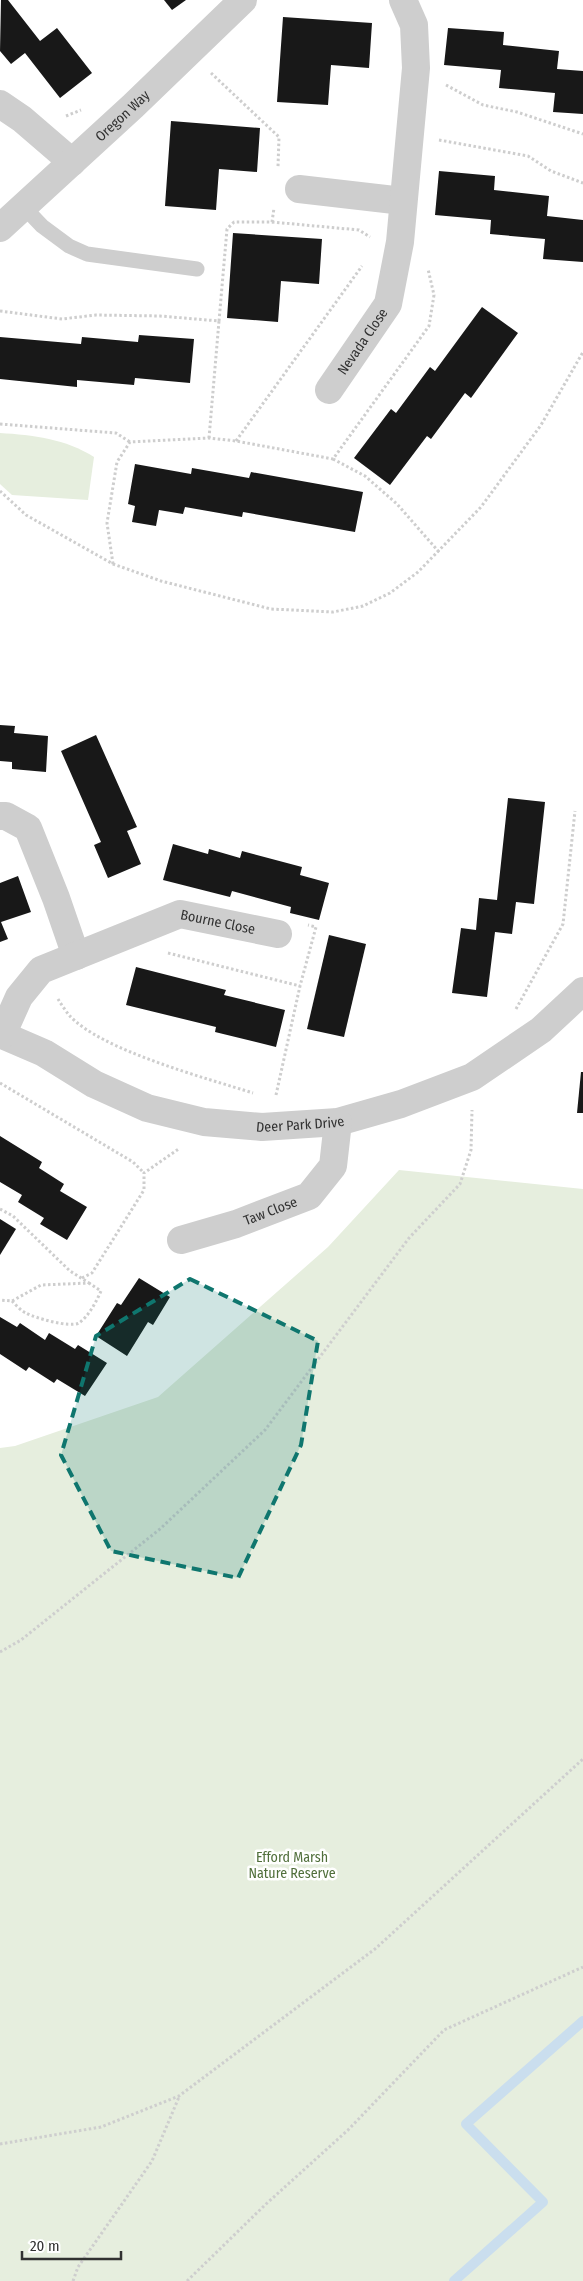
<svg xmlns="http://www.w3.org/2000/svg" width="583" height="2281" font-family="'Fira Sans Condensed',sans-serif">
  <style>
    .green { fill: #e6eede }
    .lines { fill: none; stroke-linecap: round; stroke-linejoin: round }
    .stream { stroke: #cadeee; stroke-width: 10 }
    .building { fill: #181818 }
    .path { stroke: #cecece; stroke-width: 3; stroke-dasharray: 2.5 2.5; stroke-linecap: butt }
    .lane { stroke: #cecece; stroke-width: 15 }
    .street { stroke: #cecece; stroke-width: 28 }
    .marked { fill: #0f766e; fill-opacity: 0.2; stroke: #0f766e; stroke-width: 4; stroke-dasharray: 10 6; stroke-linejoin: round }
    .labels { text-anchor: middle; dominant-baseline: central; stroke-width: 5; stroke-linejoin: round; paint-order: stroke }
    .street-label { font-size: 14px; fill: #313131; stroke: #fff }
    .park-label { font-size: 14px; fill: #506f3b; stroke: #fff }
  </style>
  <rect width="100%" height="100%" fill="#fff"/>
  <g class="green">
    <path d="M 0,433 C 33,435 66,439 94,457 L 88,500 L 12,495 L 0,484 Z"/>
    <path d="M 399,1170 L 583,1189 L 583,2281 L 0,2281 L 0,1448 L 15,1446 L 158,1397 L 328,1247 Z"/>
  </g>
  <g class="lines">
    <path class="stream" d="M 454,2281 L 543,2202 L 466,2124 L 583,2021"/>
  </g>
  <g class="building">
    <path d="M 1,0 L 8,0 L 40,41 L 57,28 L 92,73 L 60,98 L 25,53 L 11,64 L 0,51 Z"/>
    <path d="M 164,0 L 186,0 L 172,10 Z"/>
    <path d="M 283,17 L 372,23 L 369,68 L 331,65 L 328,105 L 277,102 Z"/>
    <path d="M 448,28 L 504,32 L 503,45 L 559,51 L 557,69 L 583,71 L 583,114 L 553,112 L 555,93 L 499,88 L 501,70 L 444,65 Z"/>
    <path d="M 171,121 L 260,128 L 257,172 L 219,169 L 216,210 L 165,206 Z"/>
    <path d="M 439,171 L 495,176 L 494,190 L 549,196 L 547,216 L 583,220 L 583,262 L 543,259 L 545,239 L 490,234 L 491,220 L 435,215 Z"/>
    <path d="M 233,233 L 322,239 L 319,284 L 281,281 L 278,322 L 227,318 Z"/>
    <path d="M 482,307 L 518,333 L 471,398 L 465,393 L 431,439 L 427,436 L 390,485 L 354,458 L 391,409 L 396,413 L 430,367 L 435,371 Z"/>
    <path d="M 139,335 L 194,339 L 190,383 L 135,378 L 134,385 L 77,380 L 77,387 L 0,379 L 0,337 L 81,344 L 82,337 L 138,342 Z"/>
    <path d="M 135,464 L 191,474 L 192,468 L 249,478 L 251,472 L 363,492 L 355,532 L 243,512 L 242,517 L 185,507 L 183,514 L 159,510 L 156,526 L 132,522 L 135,506 L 128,504 Z"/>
    <path d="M 0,725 L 15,726 L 14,733 L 48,736 L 46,772 L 12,769 L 12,762 L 0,761 Z"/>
    <path d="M 96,735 L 137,827 L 127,831 L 141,864 L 108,878 L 94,845 L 101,842 L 61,751 Z"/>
    <path d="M 508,798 L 545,802 L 534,904 L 516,902 L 512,934 L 495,932 L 487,997 L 452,993 L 461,928 L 476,930 L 479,898 L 497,900 Z"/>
    <path d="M 173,844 L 208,854 L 209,849 L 240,858 L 242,851 L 302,867 L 300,875 L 329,883 L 319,920 L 290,913 L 291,907 L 232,891 L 230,897 L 163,880 Z"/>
    <path d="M 18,876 L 31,912 L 1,922 L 8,939 L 0,942 L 0,883 Z"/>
    <path d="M 329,935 L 366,944 L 344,1037 L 307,1029 Z"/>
    <path d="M 136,967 L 226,990 L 224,995 L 285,1010 L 276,1047 L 215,1032 L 216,1027 L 126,1005 Z"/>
    <path d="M 581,1072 L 583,1072 L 583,1113 L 577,1113 Z"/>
    <path d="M 0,1136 L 42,1162 L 39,1168 L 64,1184 L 60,1191 L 87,1207 L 67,1240 L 40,1224 L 44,1218 L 18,1202 L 22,1195 L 0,1182 Z"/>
    <path d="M 0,1219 L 16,1229 L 0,1255 Z"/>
    <path d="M 139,1278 L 170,1297 L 153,1325 L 148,1322 L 127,1356 L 96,1336 L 117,1303 L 121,1305 Z"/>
    <path d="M 0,1317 L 17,1327 L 20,1323 L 45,1340 L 49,1333 L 75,1349 L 78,1345 L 107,1363 L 85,1396 L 57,1379 L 54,1383 L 29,1367 L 26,1371 L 0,1354 Z"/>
  </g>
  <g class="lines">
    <g class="path">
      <path d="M 211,73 L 279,137 L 278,167"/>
      <path d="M 446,85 L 483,105 L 517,112 L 583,134"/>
      <path d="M 66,116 L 81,110"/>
      <path d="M 439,140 L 528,156 L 551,171 L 583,183"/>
      <path d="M 272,222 L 359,230 L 370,237"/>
      <path d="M 0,311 L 62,319 L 96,315 L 160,316 L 219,321 L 209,438"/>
      <path d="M 219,321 L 227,229 L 234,222 L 272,222 L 274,208"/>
      <path d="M 0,424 L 116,433 L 130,442"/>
      <path d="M 236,441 L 362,266"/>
      <path d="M 333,459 L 365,476 L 397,504 L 439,552"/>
      <path d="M 0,491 L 26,515 L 113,564 L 161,581 L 271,609 L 333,612 L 363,606 L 390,593 L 418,572 L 481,507 L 541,425 L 583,352"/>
      <path d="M 113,564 L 107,523 L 117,462 L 130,442 L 209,438 L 236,441 L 333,459 L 429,326 L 434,295 L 428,269"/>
      <path d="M 168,953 L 300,986"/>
      <path d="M 58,999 C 61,1004 65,1010 69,1015 C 100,1050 206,1078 253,1093"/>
      <path d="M 516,1009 L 563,924 L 575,811"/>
      <path d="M 0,1083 L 133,1162 L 144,1173"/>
      <path d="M 276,1095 L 300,986 L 316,927 L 308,925"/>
      <path d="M 0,1209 L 13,1216 L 70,1271 L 89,1283 L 41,1285 L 12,1301 L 0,1300"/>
      <path d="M 82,1278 L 92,1273 L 144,1190 L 144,1173 L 180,1148"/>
      <path d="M 12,1301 C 16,1305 21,1311 26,1313 C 35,1318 70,1328 79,1323 C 89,1316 96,1302 101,1291 L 89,1283"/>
      <path d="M 0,1652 L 21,1640 L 160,1529 L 265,1430 L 409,1238 L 460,1184 L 471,1150 L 472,1110"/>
      <path d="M 0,2144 L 101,2127 L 179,2096 L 375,1949 L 583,1759"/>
      <path d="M 73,2281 L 78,2267 L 152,2161 L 179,2097"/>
      <path d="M 187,2281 L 266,2204 L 348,2130 L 444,2030 L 583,1967"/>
    </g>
    <path class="lane" d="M 23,206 L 42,226 L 69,246 L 87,254 L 197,269"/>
    <g class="street">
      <path d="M 0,104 L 22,119 L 72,162"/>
      <path d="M 299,189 L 403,201"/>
      <path id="s1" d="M 0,228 L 133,106 L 243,0"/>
      <path id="s2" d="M 329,390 L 388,304 L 400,242 L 416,68 L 414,25 L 403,0"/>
      <path d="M 0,816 L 6,816 L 28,828 L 56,898 L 76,956"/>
      <path id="s3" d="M 0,1034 L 44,1053 L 94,1084 L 147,1108 L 204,1122 L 262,1127 L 338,1122 L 401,1104 L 472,1077 L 541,1030 L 583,991"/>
      <path id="s4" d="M 2,1035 L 19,997 L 41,970 L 180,914 L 278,934"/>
      <path id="s5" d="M 181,1240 L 236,1224 L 309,1196 L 333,1166 L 338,1122"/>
    </g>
  </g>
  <path class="marked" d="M 190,1279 L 318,1341 L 301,1445 L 238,1578 L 111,1551 L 61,1455 L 96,1336 Z"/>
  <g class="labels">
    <g class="street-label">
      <text stroke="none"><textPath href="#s1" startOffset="166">Oregon Way</textPath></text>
      <text stroke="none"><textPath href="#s2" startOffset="59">Nevada Close</textPath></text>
      <text stroke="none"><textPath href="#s4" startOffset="265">Bourne Close</textPath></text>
      <text stroke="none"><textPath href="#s3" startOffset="320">Deer Park Drive</textPath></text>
      <text stroke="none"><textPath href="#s5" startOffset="94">Taw Close</textPath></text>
    </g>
    <g class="park-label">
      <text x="292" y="1857">Efford Marsh<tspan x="292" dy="16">Nature Reserve</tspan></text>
    </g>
  </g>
  <path d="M22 2251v8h99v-8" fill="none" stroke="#313131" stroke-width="2.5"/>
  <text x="30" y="2251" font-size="15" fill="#313131" stroke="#ffffff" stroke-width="4" paint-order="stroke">20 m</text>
</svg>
